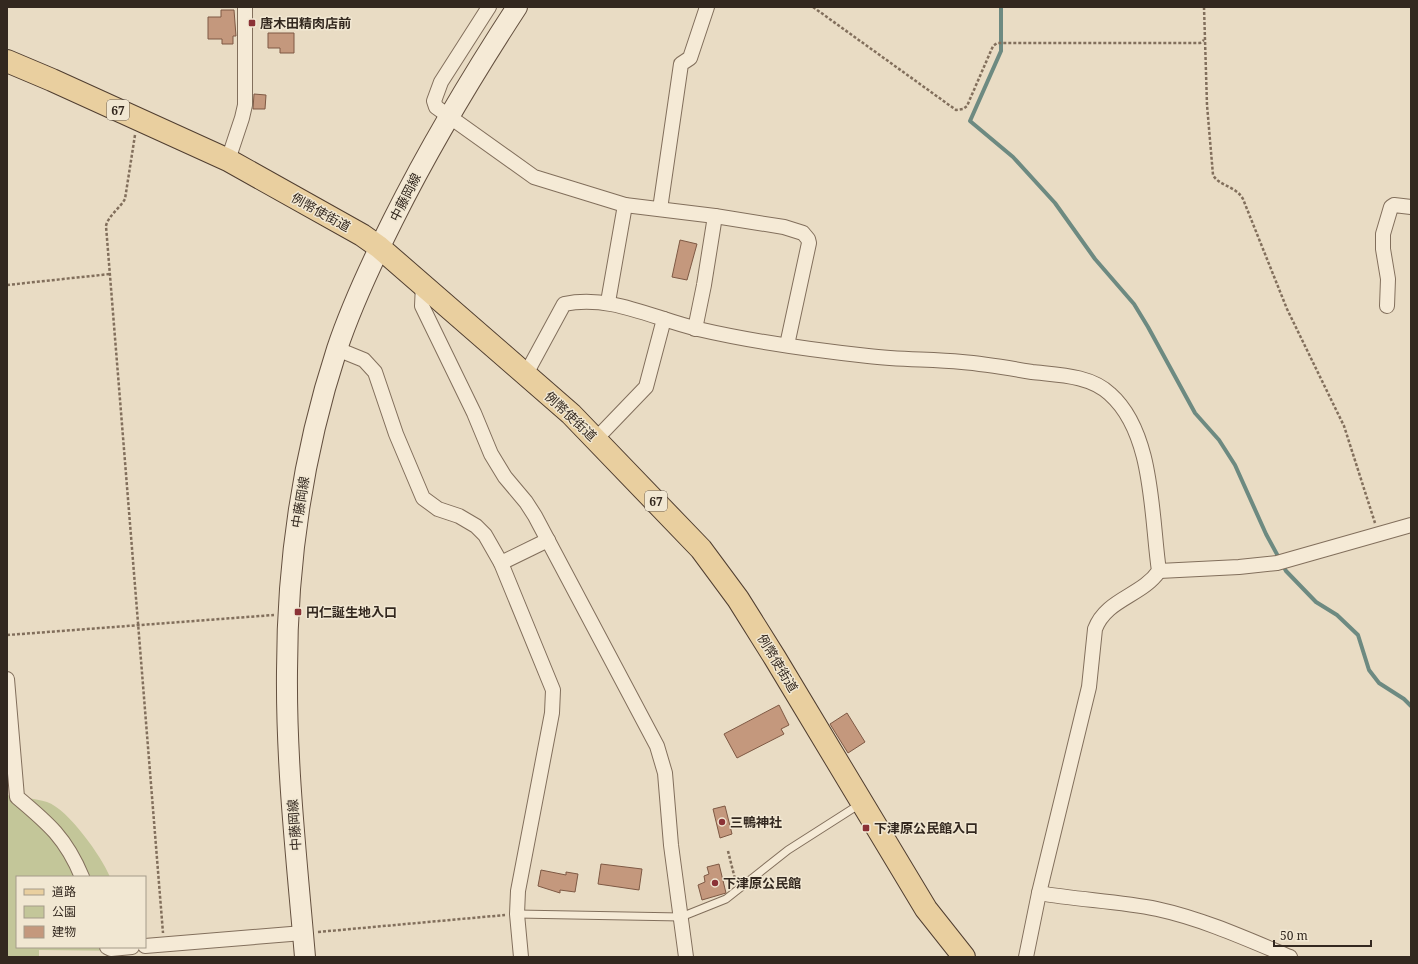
<svg xmlns="http://www.w3.org/2000/svg" width="1418" height="964" font-family="'Noto Serif','Noto Sans JP',serif">
  <style>
    .green { fill: #c3c699 }
    .lines { fill: none; stroke-linecap: round; stroke-linejoin: round }
    .stream { stroke: #6d8a81; stroke-width: 4 }
    .building { fill: #c4987d; stroke: #7e5944 }
    .lane-casing { stroke: #826f5c; stroke-width: 9 }
    .street-casing { stroke: #826f5c; stroke-width: 16 }
    .secondary-casing { stroke: #64503f; stroke-width: 22 }
    .primary-casing { stroke: #503e30; stroke-width: 24 }
    .path { stroke: #826f5c; stroke-width: 2.5; stroke-dasharray: 3 2; stroke-linecap: butt }
    .lane { stroke: #f5ead6; stroke-width: 7 }
    .street { stroke: #f5ead6; stroke-width: 14 }
    .secondary { stroke: #f5ead6; stroke-width: 20 }
    .primary { stroke: #e9cf9f; stroke-width: 22 }
    .poi-dot { fill: #8b3236; stroke: #f1e7d2; stroke-width: 1.5 }
    .labels { text-anchor: middle; dominant-baseline: central; stroke-width: 3; stroke-linejoin: round; paint-order: stroke }
    .shield { fill: #f1e7d2; stroke: #6c6155; stroke-width: 1 }
    .shield-label { font-size: 12px; font-weight: bold; fill: #33281f }
    .poi-label { font-size: 13px; font-weight: bold; fill: #33281f; stroke: #f1e7d2; text-anchor: start }
    .street-label { font-size: 13px; fill: #33281f; stroke: #f1e7d2 }
  </style>
  <rect width="100%" height="100%" fill="#e9dcc4"/>
  <path class="green" d="M 7,795 C 20,798 35,798 47,802 C 68,809 102,857 110,877 L 17,877 L 17,947 L 132,947 L 132,951 L 39,950 L 39,957 L 7,957 Z"/>
  <g class="lines">
    <path class="stream" d="M 1001,7 L 1001,51 L 970,121 L 1013,157 L 1055,203 L 1095,259 L 1134,304 L 1148,327 L 1195,413 L 1219,440 L 1235,465 L 1266,534 L 1286,571 L 1316,602 L 1337,615 L 1358,635 L 1369,670 L 1379,683 L 1404,699 L 1411,706"/>
  </g>
  <g class="building">
    <path d="M 221,10 L 234,10 L 236,36 L 233,36 L 233,44 L 222,44 L 222,39 L 208,39 L 208,17 L 221,17 Z"/>
    <path d="M 268,33 L 294,33 L 294,53 L 280,53 L 280,48 L 268,48 Z"/>
    <path d="M 254,94 L 266,95 L 265,109 L 253,109 Z"/>
    <path d="M 680,240 L 697,244 L 687,280 L 672,277 Z"/>
    <path d="M 779,705 L 789,725 L 781,729 L 784,734 L 737,758 L 724,734 Z"/>
    <path d="M 847,713 L 865,742 L 848,753 L 830,724 Z"/>
    <path d="M 725,806 L 732,834 L 720,838 L 713,809 Z"/>
    <path d="M 601,864 L 642,869 L 639,890 L 598,884 Z"/>
    <path d="M 719,864 L 726,893 L 702,900 L 698,885 L 705,882 L 704,876 L 709,874 L 707,867 Z"/>
    <path d="M 541,870 L 566,875 L 566,872 L 578,874 L 575,892 L 560,890 L 560,893 L 538,886 Z"/>
  </g>
  <g class="lines">
    <defs>
      <path id="lane" d="M 517,914 L 681,917 L 726,899 L 788,850 L 860,804"/>
      <g id="street">
        <path d="M 489,7 L 441,82 L 434,101 L 436,107 L 534,177 L 625,205 L 715,216 L 784,227 L 803,233 L 808,239 L 809,243 L 787,345"/>
        <path d="M 228,160 L 242,118 L 245,105 L 245,7"/>
        <path d="M 660,209 L 681,64 L 690,58 L 707,7"/>
        <path d="M 423,284 L 422,306 L 474,413 L 491,454 L 505,477 L 526,502 L 535,516 L 657,746 L 665,773 L 671,845 L 686,957"/>
        <path d="M 608,302 L 625,205"/>
        <path d="M 1387,306 L 1388,279 L 1383,249 L 1383,234 L 1391,207 L 1394,205 L 1411,207"/>
        <path d="M 695,329 L 704,285 L 715,216"/>
        <path d="M 337,349 L 364,360 L 375,372 L 396,434 L 423,498 L 438,509 L 459,516 L 476,526 L 485,535 L 501,563 L 553,690 L 552,713 L 518,891 L 517,914 L 521,957"/>
        <path d="M 526,374 L 564,304 C 611,294 654,319 698,329 C 754,342 812,350 868,356 C 900,360 931,359 962,362 C 986,364 1009,368 1032,372 C 1058,375 1090,375 1110,394 C 1154,433 1151,516 1159,571 C 1142,596 1106,599 1095,629 L 1089,687 L 1039,893 L 1026,957"/>
        <path d="M 596,439 L 646,387 L 664,319"/>
        <path d="M 501,563 L 548,540"/>
        <path d="M 1159,571 L 1239,567 L 1277,563 L 1411,525"/>
        <path d="M 7,679 L 17,797 C 48,823 66,838 82,877"/>
        <path d="M 1039,893 C 1078,900 1118,901 1157,909 C 1203,919 1247,939 1290,957"/>
        <path d="M 145,946 L 303,933"/>
        <path d="M 107,947 L 111,949 L 132,947"/>
      </g>
      <path id="secondary" d="M 305,957 C 297,862 286,767 287,671 C 287,562 303,453 337,349 C 352,304 372,262 393,220 C 430,146 472,76 517,7"/>
      <path id="primary" d="M 7,61 L 52,80 L 228,160 L 362,235 L 379,247 L 571,414 L 701,549 L 738,599 L 775,658 L 926,909 L 964,957"/>
    </defs>
    <use href="#lane" class="lane-casing"/>
    <use href="#street" class="street-casing"/>
    <use href="#secondary" class="secondary-casing"/>
    <use href="#primary" class="primary-casing"/>
    <g class="path">
      <path d="M 813,7 L 956,110 L 963,109 L 967,106 L 993,46 L 997,43 L 1200,43 L 1204,40"/>
      <path d="M 1204,7 L 1207,105 L 1213,175 C 1219,186 1236,186 1243,199 L 1287,309 L 1344,426 L 1375,523"/>
      <path d="M 135,135 L 125,199 C 120,208 108,216 106,226 L 163,933"/>
      <path d="M 7,285 L 110,274"/>
      <path d="M 7,635 L 274,615"/>
      <path d="M 728,851 L 735,879"/>
      <path d="M 318,932 L 505,915"/>
    </g>
    <use href="#lane" class="lane"/>
    <use href="#street" class="street"/>
    <use href="#secondary" class="secondary"/>
    <use href="#primary" class="primary"/>
  </g>
  <g class="poi-dot">
    <rect x="248" y="19" width="8" height="8" rx="2"/>
    <rect x="294" y="608" width="8" height="8" rx="2"/>
    <circle cx="722" cy="822" r="4"/>
    <rect x="862" y="824" width="8" height="8" rx="2"/>
    <circle cx="715" cy="883" r="4"/>
  </g>
  <g class="labels">
    <g class="shield">
      <rect x="107" y="100" width="22" height="20" rx="3"/>
      <rect x="645" y="491" width="22" height="20" rx="3"/>
    </g>
    <g class="shield-label">
      <text x="118" y="110">67</text>
      <text x="656" y="501">67</text>
    </g>
    <g class="poi-label">
      <text x="260" y="23">唐木田精肉店前</text>
      <text x="306" y="612">円仁誕生地入口</text>
      <text x="730" y="822">三鴨神社</text>
      <text x="874" y="828">下津原公民館入口</text>
      <text x="723" y="883">下津原公民館</text>
    </g>
    <g class="street-label">
      <text transform="translate(405 197) rotate(-63)">中藤岡線</text>
      <text transform="translate(321 212) rotate(29)">例幣使街道</text>
      <text transform="translate(571 416) rotate(43)">例幣使街道</text>
      <text transform="translate(300 502) rotate(-81)">中藤岡線</text>
      <text transform="translate(778 663) rotate(59)">例幣使街道</text>
      <text transform="translate(294 825) rotate(-94)">中藤岡線</text>
    </g>
  </g>
  <rect width="1418" height="964" fill="none" stroke="#33281f" stroke-width="16"/>
  <rect x="16" y="876" width="130" height="72" fill="#f1e7d2" stroke="#a59b8a"/>
  <rect x="24" y="889" width="20" height="6" fill="#e9cf9f" stroke="#a59b8a"/>
  <text x="52" y="896" font-size="12" fill="#33281f">道路</text>
  <rect x="24" y="906" width="20" height="12" fill="#c3c699" stroke="#a59b8a"/>
  <text x="52" y="916" font-size="12" fill="#33281f">公園</text>
  <rect x="24" y="926" width="20" height="12" fill="#c4987d" stroke="#a59b8a"/>
  <text x="52" y="936" font-size="12" fill="#33281f">建物</text>
  <path d="M1274 940v6h97v-6" fill="none" stroke="#33281f" stroke-width="2"/>
  <text x="1280" y="940" font-size="12" fill="#33281f" stroke="#f1e7d2" stroke-width="3" paint-order="stroke">50 m</text>
</svg>
